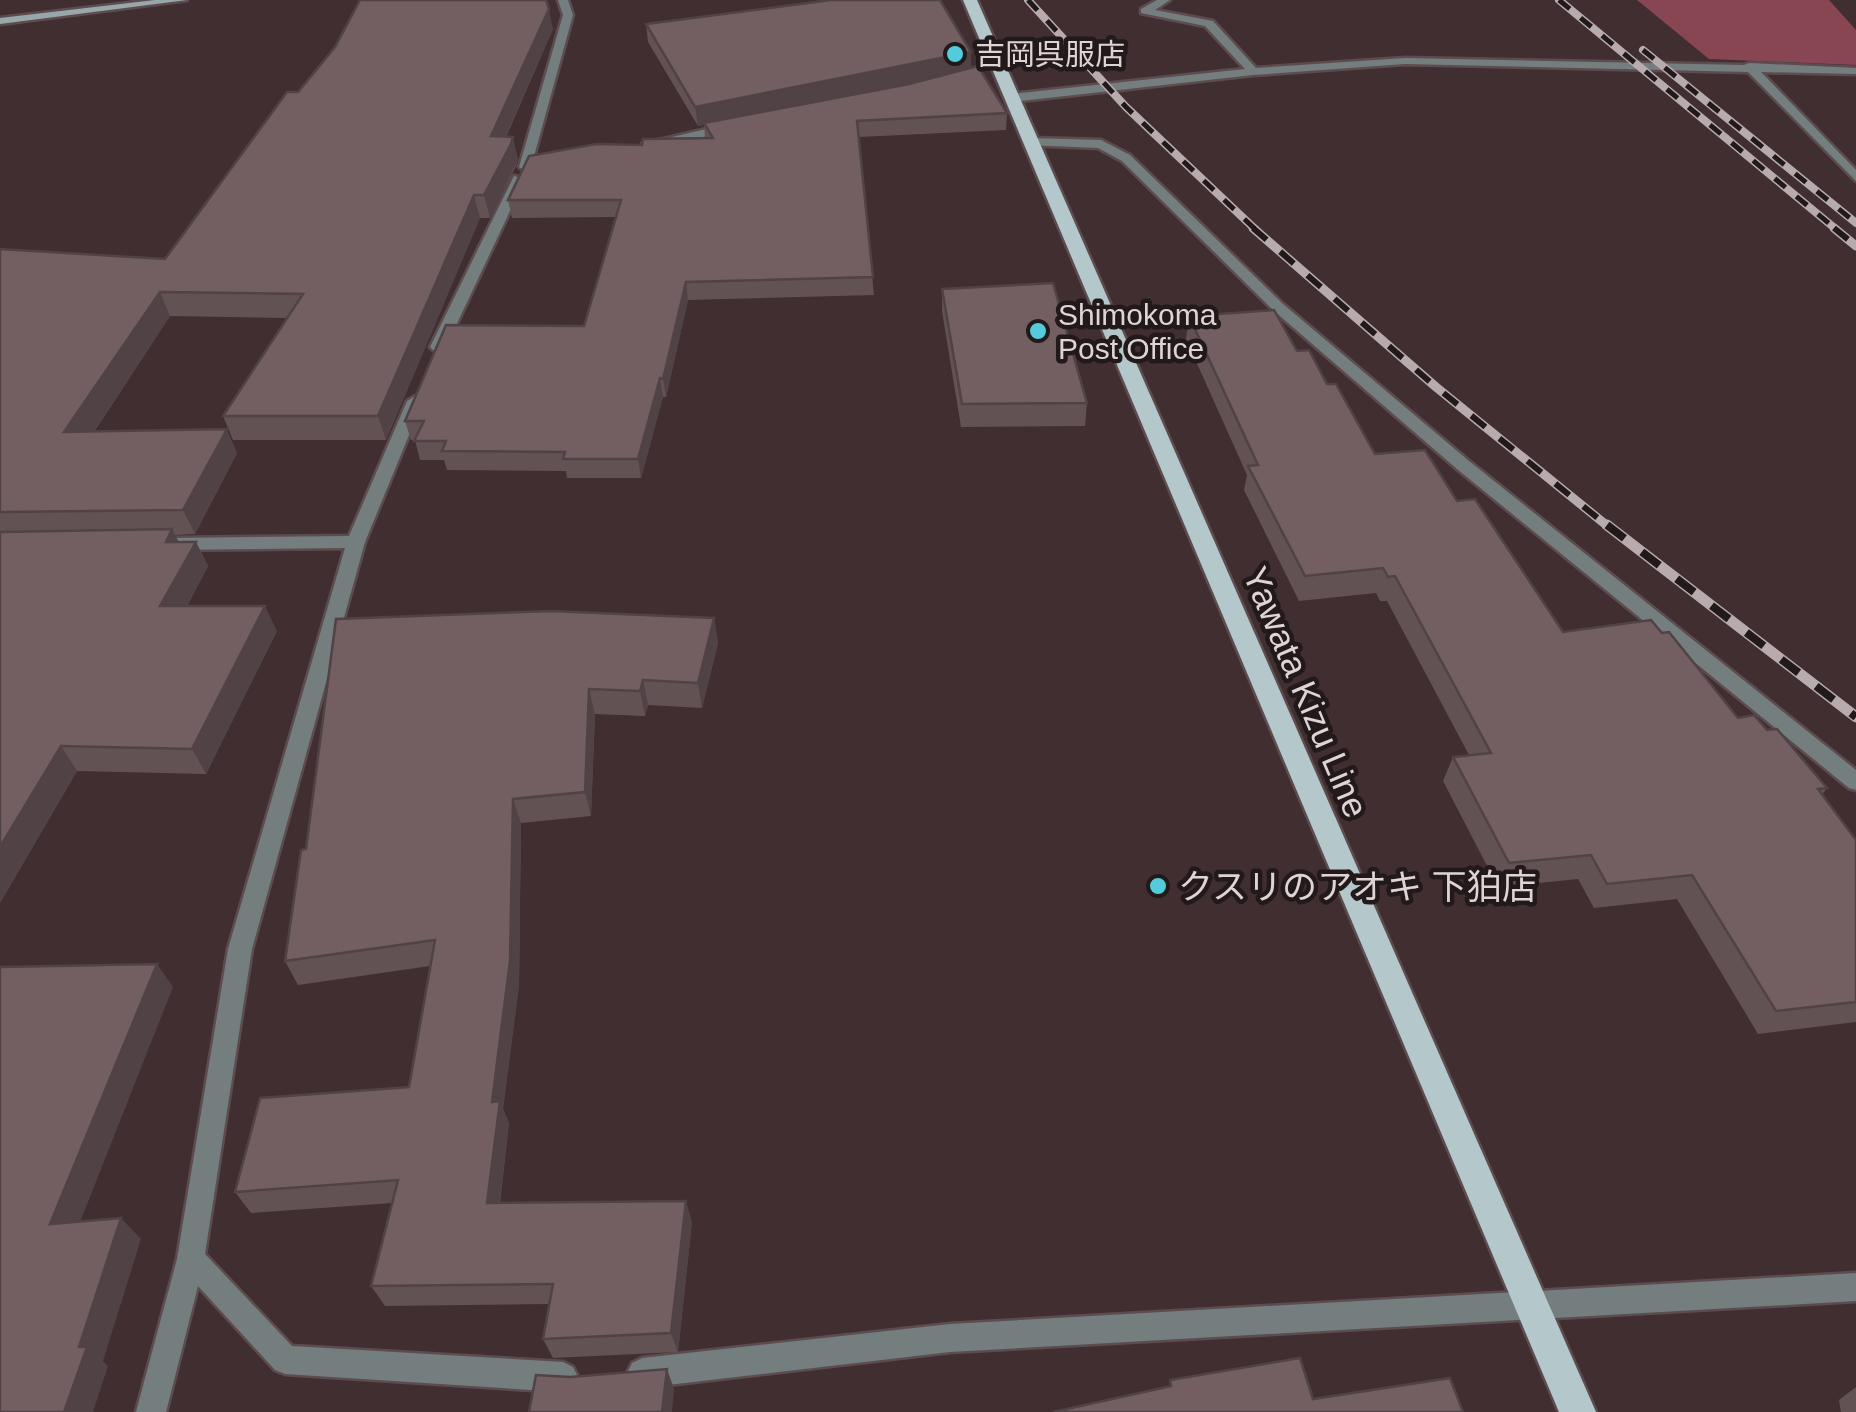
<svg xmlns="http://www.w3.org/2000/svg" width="1856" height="1412" font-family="Arial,'Noto Sans JP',sans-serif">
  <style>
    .green { fill: #884552 }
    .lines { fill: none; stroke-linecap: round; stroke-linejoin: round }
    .street-casing { stroke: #5d4c4f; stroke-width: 5 }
    .secondary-casing { stroke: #5d4c4f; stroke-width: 5 }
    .primary-casing { stroke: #5d4c4f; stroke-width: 5 }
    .street { fill: #747e7f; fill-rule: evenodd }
    .secondary { fill: #98a8aa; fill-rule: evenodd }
    .primary { fill: #b4c8cb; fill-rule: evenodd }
    .rail-far2-casing { stroke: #b8abad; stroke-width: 8 }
    .rail-far1-casing { stroke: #b8abad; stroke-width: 9 }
    .rail-casing { stroke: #b8abad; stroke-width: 11 }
    .rail-far2 { stroke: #21191a; stroke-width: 5; stroke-dasharray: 14; stroke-linecap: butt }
    .rail-far1 { stroke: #21191a; stroke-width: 6; stroke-dasharray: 18; stroke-linecap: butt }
    .rail { stroke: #21191a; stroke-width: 8; stroke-dasharray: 22; stroke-linecap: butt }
    .wall { fill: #635254; fill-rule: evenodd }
    .shaded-wall { fill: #504245 }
    .building { fill: #735f62; stroke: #504245; stroke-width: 2.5 }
    .poi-dot { fill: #53cbda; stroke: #21191a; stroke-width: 4 }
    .labels { text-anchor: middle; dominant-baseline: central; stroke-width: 9; stroke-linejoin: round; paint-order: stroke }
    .far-poi-label { font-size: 30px; fill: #dfd3d5; stroke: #21191a; text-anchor: start }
    .street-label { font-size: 35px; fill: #dfd3d5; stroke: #21191a }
    .poi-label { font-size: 35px; fill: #dfd3d5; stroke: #21191a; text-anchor: start }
  </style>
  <rect width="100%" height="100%" fill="#402e31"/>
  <path class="green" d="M 1637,0 L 1829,0 L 1856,30 L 1856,65 L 1709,59 Z"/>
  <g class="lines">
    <defs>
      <g id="street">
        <path d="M 558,0 L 568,0 L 573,15 L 531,167 L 525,171 L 519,167 L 563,15 Z"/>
        <path d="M 1157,0 L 1170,0 L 1155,10 L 1213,21 L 1256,68 L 1405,58 L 1744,65 L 1749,63 L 1856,68 L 1856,74 L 1761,72 L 1856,170 L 1856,181 L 1748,72 L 1405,64 L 1253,75 L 1012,102 L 1006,98 L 1012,94 L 1245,69 L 1205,26 L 1141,13 L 1141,9 Z"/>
        <path d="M 728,124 L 734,128 L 732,131 L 648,148 L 642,144 Z"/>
        <path d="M 1031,138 L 1101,140 L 1130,155 L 1283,304 L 1469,461 L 1856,770 L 1856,790 L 1849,788 L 1457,469 L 1273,310 L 1122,161 L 1098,148 L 1027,145 L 1025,142 Z"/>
        <path d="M 514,176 L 525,179 L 446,347 L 443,350 L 433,350 L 430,347 Z"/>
        <path d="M 415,396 L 423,401 L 365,542 L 252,949 L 205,1254 L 292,1346 L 563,1362 L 573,1367 L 578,1377 L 573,1387 L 563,1392 L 285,1374 L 275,1370 L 198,1286 L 166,1412 L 136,1412 L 177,1259 L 228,949 L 345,548 L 173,550 L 164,544 L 173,538 L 349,536 L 407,401 Z"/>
        <path d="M 1856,1273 L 1856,1301 L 950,1352 L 642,1388 L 632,1383 L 627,1373 L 632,1363 L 642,1358 L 950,1324 Z"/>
      </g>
      <path id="secondary" d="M 155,0 L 187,0 L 0,24 L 0,18 Z"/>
      <path id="primary" d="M 963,0 L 977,0 L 1596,1412 L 1559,1412 Z"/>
    </defs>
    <use href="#street" class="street-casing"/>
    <use href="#secondary" class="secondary-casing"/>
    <use href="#primary" class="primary-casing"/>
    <use href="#street" class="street"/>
    <use href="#secondary" class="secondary"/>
    <use href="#primary" class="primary"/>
    <defs>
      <g id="rail-far2">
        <path d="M 1028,0 L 1126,107 L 1256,230"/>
        <path d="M 1559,0 L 1837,230"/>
        <path d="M 1643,50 L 1856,223"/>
      </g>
      <g id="rail-far1">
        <path d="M 1253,228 L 1436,387 L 1610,528"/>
        <path d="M 1834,228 L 1856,246"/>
      </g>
      <path id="rail" d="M 1607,525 L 1856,717"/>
    </defs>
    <use href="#rail-far2" class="rail-far2-casing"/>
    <use href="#rail-far1" class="rail-far1-casing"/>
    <use href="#rail" class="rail-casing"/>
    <use href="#rail-far2" class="rail-far2"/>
    <use href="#rail-far1" class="rail-far1"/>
    <use href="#rail" class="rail"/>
  </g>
  <g class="wall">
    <path d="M 646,24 L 971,68 L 1007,113 L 1006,130 L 859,137 L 874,295 L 688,300 L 666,397 L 663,397 L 641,478 L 567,478 L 566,471 L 447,470 L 444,460 L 420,460 L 415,440 L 411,440 L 405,421 L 584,326 L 616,217 L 512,218 L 508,200 L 642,145 L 705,138 L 704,125 L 698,126 L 648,42 ZM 932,78 L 909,84 L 812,103 Z"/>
    <path d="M 553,29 L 506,137 L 518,159 L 516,166 L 490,218 L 480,218 L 386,440 L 233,440 L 223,416 L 288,318 L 170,316 L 94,432 L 237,453 L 195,534 L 175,535 L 178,542 L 196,542 L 208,566 L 187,606 L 277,631 L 206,774 L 77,771 L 0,903 L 0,249 L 165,259 L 298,92 Z"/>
    <path d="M 942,289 L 1087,403 L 1085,426 L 961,427 L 942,311 Z"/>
    <path d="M 1189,316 L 1297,351 L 1327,384 L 1375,454 L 1457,501 L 1563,632 L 1738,718 L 1767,730 L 1827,788 L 1822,795 L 1856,840 L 1856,1022 L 1758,1034 L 1677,899 L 1594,908 L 1578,879 L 1498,887 L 1443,781 L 1453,757 L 1469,755 L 1387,601 L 1380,601 L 1376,593 L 1299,601 L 1244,490 L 1247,475 L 1186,339 Z"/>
    <path d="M 714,618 L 718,643 L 702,708 L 648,705 L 645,716 L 595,714 L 591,816 L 521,823 L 519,985 L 503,1109 L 509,1123 L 500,1203 L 692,1222 L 678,1352 L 553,1358 L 543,1339 L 550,1304 L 385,1306 L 371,1286 L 392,1203 L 251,1213 L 235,1192 L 409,1087 L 430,966 L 298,985 L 285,961 L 306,849 Z"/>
    <path d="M 1856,1387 L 1856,1412 L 1841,1412 L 1839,1400 Z"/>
  </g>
  <g class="shaded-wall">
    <path d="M 549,9 L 553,29 L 496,158 L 491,136 Z"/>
    <path d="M 971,52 L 971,70 L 698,126 L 695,107 Z"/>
    <path d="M 513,137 L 518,159 L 490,218 L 484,195 Z"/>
    <path d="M 474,195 L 480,218 L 386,440 L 378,416 Z"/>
    <path d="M 686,282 L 688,300 L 666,397 L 663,379 Z"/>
    <path d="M 160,292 L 170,316 L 77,457 L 64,432 Z"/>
    <path d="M 660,378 L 663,397 L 641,478 L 638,459 Z"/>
    <path d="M 227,429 L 237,453 L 195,534 L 183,510 Z"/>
    <path d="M 172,529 L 185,554 L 166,542 Z"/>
    <path d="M 196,542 L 208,566 L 173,631 L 160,606 Z"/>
    <path d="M 265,606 L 277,631 L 206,774 L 192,749 Z"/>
    <path d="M 714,618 L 718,643 L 702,708 L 698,683 Z"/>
    <path d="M 643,680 L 648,705 L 645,716 L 640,691 Z"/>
    <path d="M 589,689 L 595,714 L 591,816 L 585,792 Z"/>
    <path d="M 61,746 L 77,771 L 0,903 L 0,847 Z"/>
    <path d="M 513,799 L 521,823 L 519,985 L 503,1109 L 509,1123 L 497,1224 L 487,1203 L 492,1102 Z"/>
    <path d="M 157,964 L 173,987 L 71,1245 L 50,1224 Z"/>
    <path d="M 686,1201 L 692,1222 L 678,1352 L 671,1333 Z"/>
    <path d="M 121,1218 L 141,1239 L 103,1361 L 108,1366 L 93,1412 L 64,1412 L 79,1347 Z"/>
    <path d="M 667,1369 L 674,1389 L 672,1412 L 662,1412 Z"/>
  </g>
  <g class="building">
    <path d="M 360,0 L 546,0 L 549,9 L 491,136 L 513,137 L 511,144 L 484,195 L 474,195 L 378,416 L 223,416 L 303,294 L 160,292 L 64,432 L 227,429 L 183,510 L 0,512 L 0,249 L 165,259 L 287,92 L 298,92 L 335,47 Z"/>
    <path d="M 831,0 L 940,0 L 971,52 L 695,107 L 646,24 Z"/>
    <path d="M 978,66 L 1007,113 L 857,121 L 873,277 L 686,282 L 663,379 L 660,378 L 638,459 L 563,459 L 565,452 L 442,451 L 446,441 L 414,441 L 424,421 L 405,421 L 446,325 L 584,326 L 621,200 L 508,200 L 529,156 L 596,144 L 642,145 L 643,139 L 713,138 L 704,123 L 909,84 Z"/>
    <path d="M 1053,283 L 1087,403 L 962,404 L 942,289 Z"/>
    <path d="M 1274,310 L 1297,351 L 1309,350 L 1327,384 L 1336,384 L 1375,454 L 1425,450 L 1457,501 L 1475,499 L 1563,632 L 1651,620 L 1662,633 L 1669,632 L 1738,718 L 1754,715 L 1767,730 L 1777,729 L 1827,788 L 1818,789 L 1856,840 L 1856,1002 L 1776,1011 L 1692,875 L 1607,884 L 1591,855 L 1509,863 L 1453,757 L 1491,753 L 1395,576 L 1388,577 L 1383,568 L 1305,576 L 1248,466 L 1258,465 L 1189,316 Z"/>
    <path d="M 172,529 L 166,542 L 196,542 L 160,606 L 265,606 L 192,749 L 61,746 L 0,847 L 0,532 Z"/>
    <path d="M 551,611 L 714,618 L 698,683 L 643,680 L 640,691 L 589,689 L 585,792 L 513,799 L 510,961 L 492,1102 L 500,1101 L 487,1203 L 686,1201 L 671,1333 L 543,1339 L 553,1284 L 371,1286 L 398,1180 L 235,1192 L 260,1098 L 409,1087 L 435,940 L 285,961 L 301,850 L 306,849 L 336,619 Z"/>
    <path d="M 157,964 L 50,1224 L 121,1218 L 79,1347 L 87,1347 L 64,1412 L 0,1412 L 0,967 Z"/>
    <path d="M 1300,1358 L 1313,1399 L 1450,1378 L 1463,1412 L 1053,1412 L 1171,1386 L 1170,1380 Z"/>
    <path d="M 667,1369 L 662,1412 L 529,1412 L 536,1375 L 570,1377 Z"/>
  </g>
  <g class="poi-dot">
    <circle cx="955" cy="54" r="10"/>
    <circle cx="1038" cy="331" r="10"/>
    <circle cx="1158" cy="886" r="10"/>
  </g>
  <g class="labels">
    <g class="far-poi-label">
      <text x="975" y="54">吉岡呉服店</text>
      <text x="1058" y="314">Shimokoma<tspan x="1058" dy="34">Post Office</tspan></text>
    </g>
    <g class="street-label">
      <text transform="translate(1306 692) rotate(67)">Yawata Kizu Line</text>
    </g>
    <g class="poi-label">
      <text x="1178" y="886">クスリのアオキ 下狛店</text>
    </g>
  </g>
</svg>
